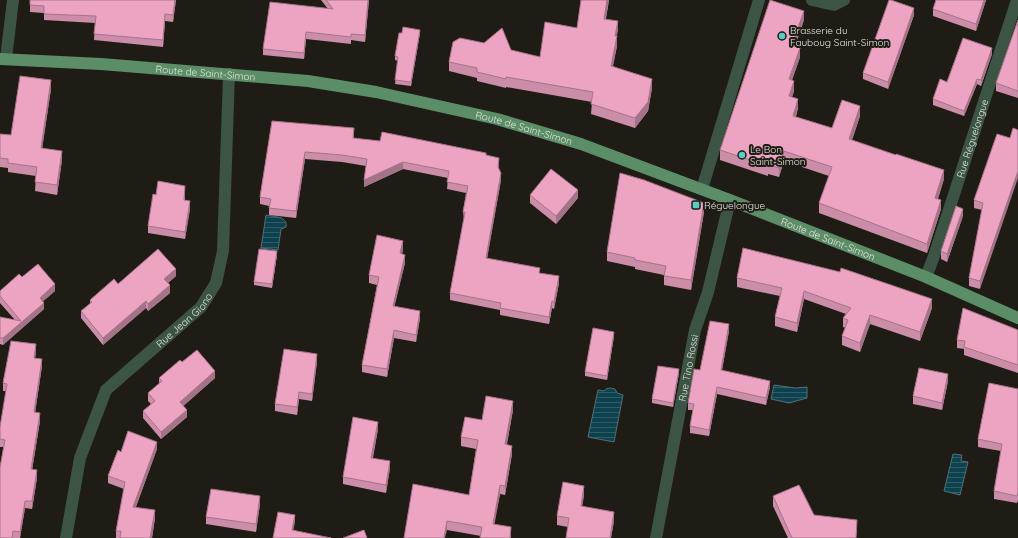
<svg xmlns="http://www.w3.org/2000/svg" width="1018" height="538" font-family="Quicksand,sans-serif">
  <style>
    .water { fill: url(#water-rules); stroke: #4e7279 }
    .lines { fill: none; stroke-linecap: round; stroke-linejoin: round }
    .minor { stroke: #3c5443; stroke-width: 12 }
    .major { stroke: #5a8d68; stroke-width: 12 }
    .wall { fill: #cb8da7 }
    .shaded-wall { fill: #a57388 }
    .building { fill: #eca4c2; stroke: #a57388 }
    .poi-dot { fill: #56cec4; stroke: #1e1c14; stroke-width: 1.5 }
    .labels { text-anchor: middle; dominant-baseline: central; stroke-width: 4; stroke-linejoin: round; paint-order: stroke }
    .poi-label { font-size: 10px; fill: #e4e3de; stroke: #1e1c14; text-anchor: start }
    .street-label { font-size: 10px; fill: #e4e3de; stroke: #1e1c14 }
  </style>
  <defs>
    <pattern id="water-rules" width="6" height="5" patternUnits="userSpaceOnUse"><rect width="6" height="5" fill="#0e414e"/><path d="M0 2.5h6" fill="none" stroke="#315c67"/></pattern>
  </defs>
  <rect width="100%" height="100%" fill="#1e1c14"/>
  <g class="water">
    <path d="M 266,215 C 274,217 288,216 286,227 L 281,229 L 278,250 L 261,248 Z"/>
    <path d="M 774,385 L 795,388 L 807,387 L 807,398 L 789,403 L 771,399 Z"/>
    <path d="M 610,388 L 615,389 L 617,393 L 623,395 L 614,442 L 588,437 L 598,390 L 604,391 L 606,389 Z"/>
    <path d="M 953,454 L 962,455 L 961,461 L 968,462 L 960,495 L 944,491 Z"/>
  </g>
  <g class="lines">
    <g class="minor">
      <path d="M 812,0 L 834,5 L 844,0"/>
      <path d="M 6,59 L 13,0"/>
      <path d="M 702,189 L 759,0"/>
      <path id="s1" d="M 926,277 L 934,256 L 1017,0"/>
      <path id="s2" d="M 66,538 L 80,458 L 106,390 L 201,307 L 216,283 L 223,251 L 229,74"/>
      <path id="s3" d="M 656,538 L 695,330 L 708,292 L 730,200"/>
    </g>
    <path class="major" id="s4" d="M 0,59 L 101,64 L 308,81 L 376,92 L 497,119 L 581,144 L 730,200 L 926,277 L 1018,318"/>
  </g>
  <g class="wall">
    <path d="M 30,0 L 176,0 L 173,22 L 165,21 L 163,47 L 94,40 L 95,23 L 44,20 L 44,13 L 30,12 Z"/>
    <path d="M 321,0 L 369,0 L 365,42 L 351,40 L 351,44 L 306,39 L 304,59 L 263,55 L 263,49 L 328,9 Z"/>
    <path d="M 581,0 L 609,0 L 606,19 L 618,30 L 616,36 L 617,46 L 613,66 L 652,88 L 648,111 L 635,128 L 591,114 L 592,102 L 506,87 L 506,88 L 477,81 L 477,78 L 449,71 L 449,62 L 511,50 L 540,57 L 577,28 Z"/>
    <path d="M 986,0 L 976,31 L 933,16 L 933,9 Z"/>
    <path d="M 914,15 L 888,89 L 863,79 L 863,73 Z"/>
    <path d="M 804,20 L 795,46 L 800,57 L 792,80 L 794,91 L 792,97 L 798,108 L 796,117 L 832,128 L 860,116 L 852,140 L 944,179 L 938,199 L 941,209 L 927,253 L 819,213 L 819,203 L 829,176 L 784,161 L 779,177 L 768,174 L 768,176 L 720,160 L 720,150 Z"/>
    <path d="M 1018,20 L 1018,98 L 996,91 L 996,83 Z"/>
    <path d="M 402,33 L 420,33 L 411,86 L 395,84 L 398,61 L 395,60 L 395,56 Z"/>
    <path d="M 992,54 L 981,86 L 977,84 L 964,116 L 933,105 L 933,99 L 947,82 Z"/>
    <path d="M 51,89 L 42,148 L 62,160 L 57,195 L 35,191 L 36,176 L 8,172 L 8,168 L 0,167 L 0,134 L 11,135 Z"/>
    <path d="M 272,121 L 354,135 L 354,138 L 486,156 L 499,165 L 498,169 L 501,180 L 487,258 L 540,273 L 559,283 L 554,309 L 552,308 L 549,324 L 500,315 L 500,310 L 450,300 L 450,293 L 464,219 L 463,212 L 466,193 L 447,189 L 448,178 L 403,169 L 364,187 L 366,166 L 342,162 L 305,159 L 296,218 L 269,215 L 269,206 L 260,204 L 260,197 Z"/>
    <path d="M 997,134 L 980,289 L 969,286 L 969,278 L 982,210 L 974,208 L 974,200 Z"/>
    <path d="M 185,193 L 185,200 L 190,209 L 185,239 L 148,233 L 148,226 L 156,195 Z"/>
    <path d="M 530,195 L 578,198 L 556,224 L 530,203 Z"/>
    <path d="M 704,212 L 691,290 L 664,285 L 664,275 L 635,269 L 635,267 L 607,261 L 607,252 Z"/>
    <path d="M 963,216 L 947,262 L 941,259 L 941,251 Z"/>
    <path d="M 403,249 L 402,254 L 405,263 L 394,306 L 420,318 L 416,342 L 394,338 L 387,377 L 362,372 L 362,365 L 377,285 L 369,283 L 369,275 Z"/>
    <path d="M 277,255 L 272,288 L 254,285 L 254,282 Z"/>
    <path d="M 176,276 L 168,283 L 170,293 L 148,311 L 146,308 L 103,345 L 81,318 L 81,311 L 90,304 L 90,300 L 118,284 Z"/>
    <path d="M 22,277 L 55,291 L 43,301 L 44,309 L 3,345 L 0,344 L 0,317 L 15,320 L 0,303 L 0,291 Z"/>
    <path d="M 737,278 L 932,308 L 920,341 L 870,324 L 860,352 L 842,345 L 842,336 L 846,328 L 843,327 L 843,318 L 846,314 L 804,299 L 797,332 L 775,326 L 775,317 L 780,296 L 737,287 Z"/>
    <path d="M 1018,330 L 1018,373 L 964,355 L 964,349 L 957,348 L 957,340 Z"/>
    <path d="M 729,331 L 722,370 L 770,387 L 766,405 L 717,394 L 709,436 L 690,433 L 690,426 L 693,410 L 688,410 L 688,403 L 700,370 Z"/>
    <path d="M 614,336 L 607,380 L 585,376 L 585,372 Z"/>
    <path d="M 36,352 L 35,358 L 42,366 L 35,413 L 40,421 L 32,470 L 37,478 L 32,509 L 25,508 L 20,538 L 0,538 L 3,447 L 0,447 L 0,427 L 6,391 L 3,391 L 3,383 Z"/>
    <path d="M 182,362 L 215,378 L 183,406 L 187,417 L 161,439 L 143,418 L 143,411 L 151,404 L 148,401 L 148,393 L 159,384 L 159,378 Z"/>
    <path d="M 317,362 L 312,401 L 299,399 L 297,415 L 275,411 L 275,404 Z"/>
    <path d="M 679,373 L 673,407 L 652,403 L 652,399 Z"/>
    <path d="M 948,381 L 942,410 L 913,404 L 913,396 Z"/>
    <path d="M 1018,389 L 1018,500 L 1017,503 L 994,499 L 994,491 L 1001,451 L 978,447 L 978,439 Z"/>
    <path d="M 513,410 L 507,444 L 512,454 L 505,495 L 500,494 L 494,524 L 511,536 L 511,538 L 480,538 L 481,536 L 447,530 L 404,538 L 469,495 L 476,449 L 461,446 L 461,437 L 482,420 Z"/>
    <path d="M 378,429 L 373,458 L 390,468 L 386,493 L 343,484 L 343,477 Z"/>
    <path d="M 157,449 L 136,507 L 155,518 L 152,538 L 116,538 L 116,531 L 124,489 L 108,483 L 108,476 L 121,452 Z"/>
    <path d="M 584,495 L 582,506 L 614,521 L 611,538 L 566,538 L 568,527 L 557,525 L 557,516 Z"/>
    <path d="M 773,496 L 814,515 L 857,529 L 856,538 L 788,538 L 773,506 Z"/>
    <path d="M 260,504 L 256,532 L 206,524 L 206,517 Z"/>
  </g>
  <g class="shaded-wall">
    <path d="M 175,0 L 176,0 L 173,22 L 173,15 Z"/>
    <path d="M 368,0 L 369,0 L 365,42 L 365,35 Z"/>
    <path d="M 607,0 L 609,0 L 604,28 L 604,19 Z"/>
    <path d="M 984,0 L 986,0 L 976,31 L 976,24 Z"/>
    <path d="M 914,8 L 914,15 L 888,89 L 888,82 Z"/>
    <path d="M 804,11 L 804,20 L 792,55 L 792,45 Z"/>
    <path d="M 165,14 L 165,21 L 163,47 L 163,40 Z"/>
    <path d="M 618,21 L 618,30 L 615,45 L 615,36 Z"/>
    <path d="M 420,30 L 420,33 L 411,86 L 411,82 Z"/>
    <path d="M 306,32 L 306,39 L 304,59 L 304,53 Z"/>
    <path d="M 617,36 L 617,46 L 611,75 L 611,66 Z"/>
    <path d="M 800,48 L 800,57 L 789,89 L 789,79 Z"/>
    <path d="M 992,48 L 992,54 L 981,86 L 981,80 Z"/>
    <path d="M 652,79 L 652,88 L 648,111 L 635,128 L 635,118 Z"/>
    <path d="M 977,79 L 977,84 L 964,116 L 964,111 Z"/>
    <path d="M 51,80 L 51,89 L 41,157 L 41,148 Z"/>
    <path d="M 794,81 L 794,91 L 789,105 L 789,96 Z"/>
    <path d="M 798,99 L 798,108 L 793,125 L 793,116 Z"/>
    <path d="M 860,106 L 860,116 L 849,149 L 849,139 Z"/>
    <path d="M 62,151 L 62,160 L 57,195 L 57,185 Z"/>
    <path d="M 784,151 L 784,161 L 779,177 L 779,168 Z"/>
    <path d="M 305,152 L 305,159 L 296,218 L 296,211 Z"/>
    <path d="M 499,158 L 499,165 L 498,174 L 498,167 Z"/>
    <path d="M 403,162 L 403,169 L 364,187 L 364,180 Z"/>
    <path d="M 944,170 L 944,179 L 935,207 L 935,198 Z"/>
    <path d="M 1018,171 L 1018,178 L 980,289 L 980,281 Z"/>
    <path d="M 501,173 L 501,180 L 486,265 L 486,258 Z"/>
    <path d="M 185,186 L 185,193 L 184,207 L 184,200 Z"/>
    <path d="M 578,190 L 578,198 L 556,224 L 556,216 Z"/>
    <path d="M 941,200 L 941,209 L 927,253 L 927,244 Z"/>
    <path d="M 190,201 L 190,209 L 185,239 L 185,232 Z"/>
    <path d="M 704,203 L 704,212 L 691,290 L 691,280 Z"/>
    <path d="M 963,209 L 963,216 L 947,262 L 947,254 Z"/>
    <path d="M 403,241 L 403,249 L 400,261 L 400,253 Z"/>
    <path d="M 277,251 L 277,255 L 272,288 L 272,284 Z"/>
    <path d="M 405,255 L 405,263 L 393,313 L 393,306 Z"/>
    <path d="M 176,269 L 176,276 L 164,286 L 164,279 Z"/>
    <path d="M 559,276 L 559,283 L 554,309 L 554,302 Z"/>
    <path d="M 55,284 L 55,291 L 40,304 L 40,298 Z"/>
    <path d="M 170,285 L 170,293 L 148,311 L 148,304 Z"/>
    <path d="M 804,291 L 804,299 L 797,332 L 797,323 Z"/>
    <path d="M 932,299 L 932,308 L 920,341 L 920,332 Z"/>
    <path d="M 146,301 L 146,308 L 103,345 L 103,338 Z"/>
    <path d="M 552,301 L 552,308 L 549,324 L 549,317 Z"/>
    <path d="M 44,303 L 44,309 L 3,345 L 3,338 Z"/>
    <path d="M 420,311 L 420,318 L 416,342 L 416,335 Z"/>
    <path d="M 870,315 L 870,324 L 860,352 L 860,343 Z"/>
    <path d="M 729,324 L 729,331 L 721,376 L 721,370 Z"/>
    <path d="M 394,330 L 394,338 L 387,377 L 387,369 Z"/>
    <path d="M 614,332 L 614,336 L 607,380 L 607,376 Z"/>
    <path d="M 36,344 L 36,352 L 34,365 L 34,358 Z"/>
    <path d="M 317,354 L 317,362 L 312,401 L 312,394 Z"/>
    <path d="M 42,359 L 42,366 L 34,420 L 34,412 Z"/>
    <path d="M 679,369 L 679,373 L 673,407 L 673,403 Z"/>
    <path d="M 215,371 L 215,378 L 180,409 L 180,402 Z"/>
    <path d="M 948,374 L 948,381 L 942,410 L 942,403 Z"/>
    <path d="M 770,381 L 770,387 L 766,405 L 766,398 Z"/>
    <path d="M 717,387 L 717,394 L 709,436 L 709,430 Z"/>
    <path d="M 299,392 L 299,399 L 297,415 L 297,407 Z"/>
    <path d="M 513,401 L 513,410 L 505,453 L 505,444 Z"/>
    <path d="M 187,410 L 187,417 L 161,439 L 161,432 Z"/>
    <path d="M 40,413 L 40,421 L 31,477 L 31,469 Z"/>
    <path d="M 378,422 L 378,429 L 371,465 L 371,458 Z"/>
    <path d="M 157,442 L 157,449 L 133,514 L 133,507 Z"/>
    <path d="M 512,446 L 512,454 L 505,495 L 505,486 Z"/>
    <path d="M 390,461 L 390,468 L 386,493 L 386,485 Z"/>
    <path d="M 37,470 L 37,478 L 32,509 L 32,501 Z"/>
    <path d="M 500,485 L 500,494 L 493,533 L 493,524 Z"/>
    <path d="M 584,486 L 584,495 L 581,515 L 581,506 Z"/>
    <path d="M 260,496 L 260,504 L 256,532 L 256,524 Z"/>
    <path d="M 25,501 L 25,508 L 20,538 L 20,532 Z"/>
    <path d="M 155,510 L 155,518 L 152,538 L 150,538 Z"/>
    <path d="M 614,512 L 614,521 L 611,538 L 610,538 Z"/>
    <path d="M 295,515 L 295,522 L 292,538 L 292,530 Z"/>
    <path d="M 447,521 L 447,530 L 445,538 L 444,538 Z"/>
    <path d="M 511,527 L 511,538 L 510,538 Z"/>
  </g>
  <g class="building">
    <path d="M 30,0 L 175,0 L 173,15 L 165,14 L 163,40 L 94,34 L 96,16 L 44,14 L 44,6 L 30,5 Z"/>
    <path d="M 326,0 L 368,0 L 365,35 L 351,34 L 351,37 L 306,32 L 304,53 L 263,49 L 270,2 L 333,9 Z"/>
    <path d="M 581,0 L 607,0 L 604,19 L 618,21 L 615,36 L 617,36 L 611,66 L 652,79 L 648,102 L 635,118 L 591,104 L 593,92 L 506,77 L 506,79 L 477,72 L 477,68 L 449,62 L 453,42 L 460,38 L 484,43 L 502,28 L 511,50 L 540,57 L 545,22 L 577,28 Z"/>
    <path d="M 770,0 L 804,11 L 792,45 L 800,48 L 789,79 L 794,81 L 789,96 L 798,99 L 793,116 L 832,128 L 842,100 L 860,106 L 849,139 L 896,155 L 896,154 L 944,170 L 935,198 L 941,200 L 927,244 L 819,203 L 832,167 L 784,151 L 779,168 L 768,164 L 768,166 L 720,150 Z"/>
    <path d="M 889,0 L 891,0 L 914,8 L 888,82 L 863,73 Z"/>
    <path d="M 936,0 L 984,0 L 976,24 L 933,9 Z"/>
    <path d="M 1018,20 L 1018,91 L 996,83 Z"/>
    <path d="M 403,27 L 420,30 L 411,82 L 395,80 L 398,57 L 395,56 L 399,33 L 402,33 Z"/>
    <path d="M 963,38 L 992,48 L 981,80 L 977,79 L 964,111 L 933,99 L 940,79 L 947,82 Z"/>
    <path d="M 20,76 L 51,80 L 41,148 L 62,151 L 57,185 L 35,182 L 37,167 L 8,163 L 8,159 L 0,158 L 0,134 L 11,135 Z"/>
    <path d="M 272,121 L 354,128 L 353,138 L 380,141 L 382,132 L 486,153 L 486,155 L 499,158 L 498,167 L 501,173 L 486,258 L 540,268 L 539,273 L 559,276 L 554,302 L 552,301 L 549,317 L 500,308 L 501,303 L 450,293 L 465,212 L 463,212 L 468,186 L 447,182 L 449,171 L 403,162 L 364,180 L 367,159 L 342,155 L 305,152 L 296,211 L 269,208 L 271,199 L 260,197 Z"/>
    <path d="M 1013,128 L 1018,130 L 1018,171 L 980,281 L 969,278 L 983,203 L 974,200 L 997,134 L 1010,138 Z"/>
    <path d="M 551,169 L 578,190 L 556,216 L 530,195 Z"/>
    <path d="M 620,173 L 644,180 L 704,203 L 691,280 L 664,276 L 666,266 L 635,260 L 635,258 L 607,252 Z"/>
    <path d="M 158,181 L 185,186 L 184,200 L 190,201 L 185,232 L 148,226 L 153,194 L 156,195 Z"/>
    <path d="M 956,206 L 963,209 L 947,254 L 941,251 Z"/>
    <path d="M 377,235 L 403,241 L 400,253 L 405,255 L 393,306 L 420,311 L 416,335 L 394,330 L 387,369 L 362,365 L 379,277 L 369,275 Z"/>
    <path d="M 743,248 L 840,272 L 841,268 L 932,299 L 920,332 L 870,315 L 860,343 L 842,336 L 848,320 L 843,318 L 851,308 L 804,291 L 797,323 L 775,317 L 782,288 L 737,278 Z"/>
    <path d="M 158,249 L 176,269 L 164,279 L 170,285 L 148,304 L 146,301 L 103,338 L 81,311 L 92,302 L 90,300 L 114,279 L 118,284 Z"/>
    <path d="M 259,249 L 277,251 L 272,284 L 254,282 Z"/>
    <path d="M 38,264 L 55,284 L 40,298 L 44,303 L 3,338 L 0,338 L 0,317 L 21,321 L 0,296 L 0,291 L 19,274 L 22,277 Z"/>
    <path d="M 963,308 L 1018,330 L 1018,365 L 964,347 L 965,341 L 957,340 Z"/>
    <path d="M 710,321 L 729,324 L 721,370 L 770,381 L 766,398 L 717,387 L 709,430 L 690,426 L 694,404 L 688,403 L 694,369 L 700,370 Z"/>
    <path d="M 593,328 L 614,332 L 607,376 L 585,372 Z"/>
    <path d="M 11,341 L 36,344 L 34,358 L 42,359 L 34,412 L 40,413 L 31,469 L 37,470 L 32,501 L 25,501 L 20,532 L 13,531 L 12,538 L 0,538 L 0,467 L 5,440 L 0,439 L 0,427 L 7,384 L 3,383 Z"/>
    <path d="M 284,349 L 317,354 L 312,394 L 299,392 L 297,407 L 275,404 Z"/>
    <path d="M 197,350 L 215,371 L 180,402 L 187,410 L 161,432 L 143,411 L 155,401 L 148,393 L 162,381 L 159,378 L 180,360 L 182,362 Z"/>
    <path d="M 658,366 L 679,369 L 673,403 L 652,399 Z"/>
    <path d="M 919,368 L 948,374 L 942,403 L 913,396 Z"/>
    <path d="M 989,383 L 1018,389 L 1018,492 L 1017,496 L 994,491 L 1002,444 L 978,439 Z"/>
    <path d="M 486,396 L 513,401 L 505,444 L 512,446 L 505,486 L 500,485 L 493,524 L 511,527 L 510,538 L 480,538 L 482,527 L 447,521 L 444,538 L 404,538 L 413,484 L 469,495 L 478,440 L 461,437 L 465,417 L 482,420 Z"/>
    <path d="M 353,417 L 378,422 L 371,458 L 390,461 L 386,485 L 343,477 Z"/>
    <path d="M 128,431 L 157,442 L 133,507 L 155,510 L 150,538 L 120,538 L 121,531 L 116,531 L 125,482 L 108,476 L 118,450 L 121,452 Z"/>
    <path d="M 563,482 L 584,486 L 581,506 L 614,512 L 610,538 L 566,538 L 569,518 L 557,516 Z"/>
    <path d="M 799,485 L 814,515 L 857,520 L 856,538 L 792,538 L 773,496 Z"/>
    <path d="M 211,489 L 260,496 L 256,524 L 206,517 Z"/>
    <path d="M 278,512 L 295,515 L 292,530 L 331,538 L 273,538 Z"/>
    <path d="M 364,530 L 367,538 L 343,538 Z"/>
  </g>
  <g class="poi-dot">
    <circle cx="782" cy="36" r="4"/>
    <circle cx="742" cy="155" r="4"/>
    <rect x="692" y="201" width="8" height="8" rx="2"/>
  </g>
  <g class="labels">
    <g class="poi-label">
      <text x="790" y="30">Brasserie du<tspan x="790" dy="12">Fauboug Saint-Simon</tspan></text>
      <text x="750" y="149">Le Bon<tspan x="750" dy="12">Saint-Simon</tspan></text>
      <text x="704" y="205">Réguelongue</text>
    </g>
    <g class="street-label">
      <text stroke="none"><textPath href="#s4" startOffset="206">Route de Saint-Simon</textPath></text>
      <text stroke="none"><textPath href="#s4" startOffset="530">Route de Saint-Simon</textPath></text>
      <text stroke="none"><textPath href="#s1" startOffset="146">Rue Réguelongue</textPath></text>
      <text stroke="none"><textPath href="#s4" startOffset="854">Route de Saint-Simon</textPath></text>
      <text stroke="none"><textPath href="#s2" startOffset="259">Rue Jean Giono</textPath></text>
      <text stroke="none"><textPath href="#s3" startOffset="173">Rue Tino Rossi</textPath></text>
    </g>
  </g>
</svg>
